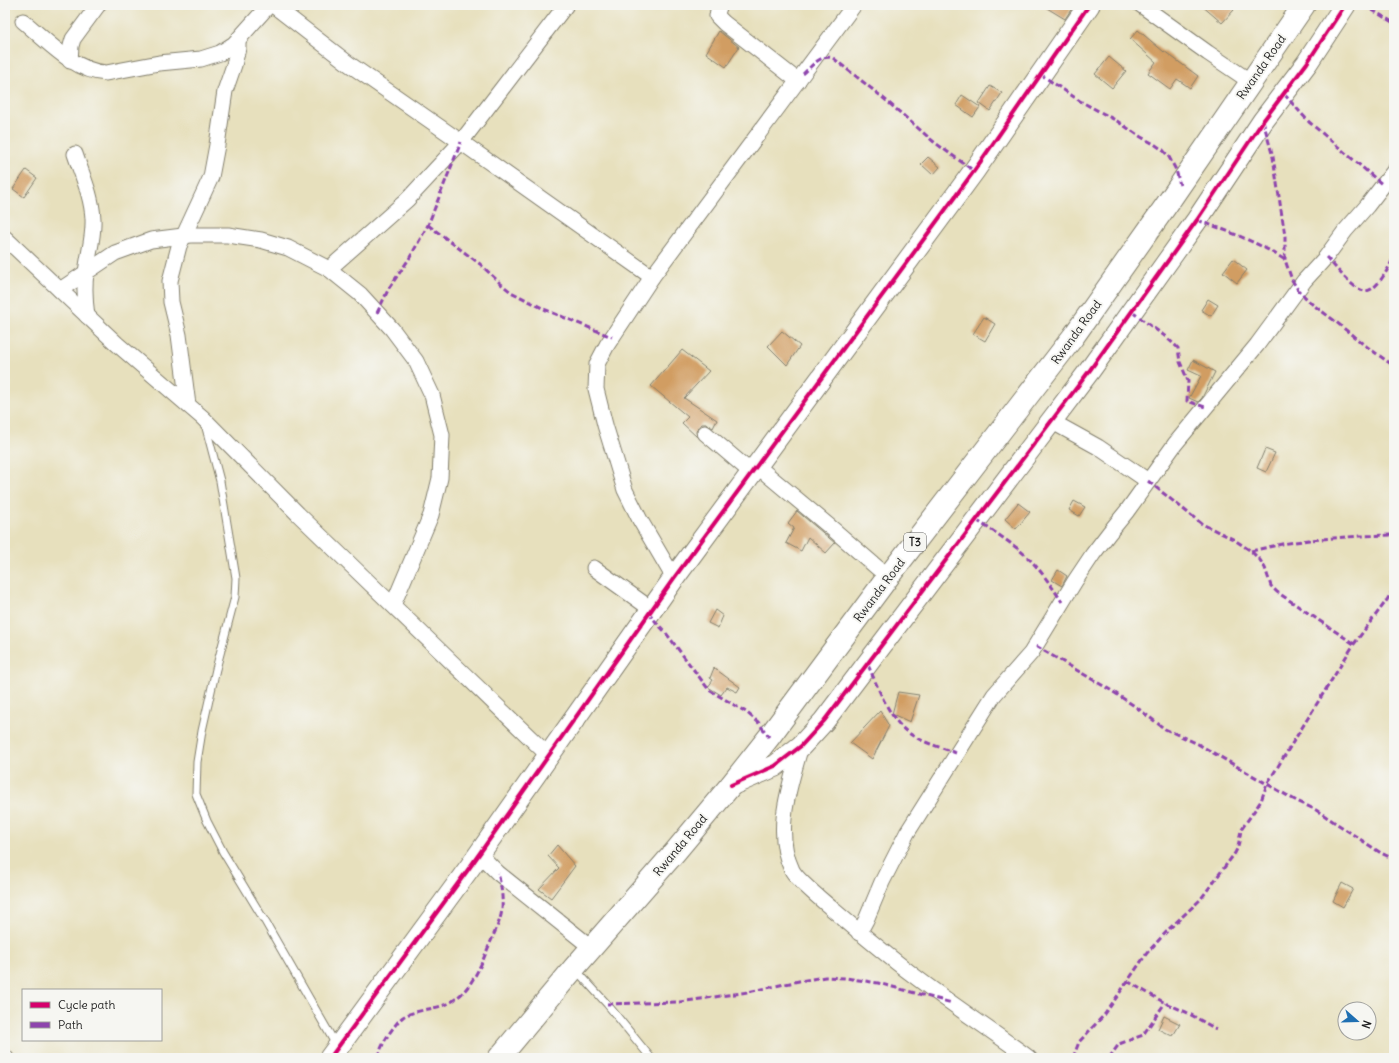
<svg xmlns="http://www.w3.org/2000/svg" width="1399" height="1063" font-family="Delius,sans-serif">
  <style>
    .building { fill: #d19d62 }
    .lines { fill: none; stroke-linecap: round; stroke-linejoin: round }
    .lane-casing { stroke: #827e6c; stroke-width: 9 }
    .street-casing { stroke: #827e6c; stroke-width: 17 }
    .secondary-casing { stroke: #827e6c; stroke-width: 23 }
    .highway-casing { stroke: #827e6c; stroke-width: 24 }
    .lane { stroke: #fff; stroke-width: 7 }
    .street { stroke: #fff; stroke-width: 15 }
    .secondary { stroke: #fff; stroke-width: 21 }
    .highway { stroke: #fff; stroke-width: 22 }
    .quiet { stroke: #8e44ad; stroke-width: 3; stroke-dasharray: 6 3; stroke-linecap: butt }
    .cycleway-casing { stroke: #f6f6f2; stroke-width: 6 }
    .cycleway { stroke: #d6006c; stroke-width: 4 }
    .labels { text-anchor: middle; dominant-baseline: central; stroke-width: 4; stroke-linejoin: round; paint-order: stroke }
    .shield { fill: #f6f6f2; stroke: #5d5d5c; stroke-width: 1 }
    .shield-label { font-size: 11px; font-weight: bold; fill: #1c1c1c }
    .street-label { font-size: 12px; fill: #1c1c1c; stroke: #f6f6f2 }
  </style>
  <rect width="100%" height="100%" fill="#f6f6f2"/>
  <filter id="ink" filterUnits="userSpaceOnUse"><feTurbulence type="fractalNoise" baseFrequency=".025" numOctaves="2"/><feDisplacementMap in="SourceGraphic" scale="8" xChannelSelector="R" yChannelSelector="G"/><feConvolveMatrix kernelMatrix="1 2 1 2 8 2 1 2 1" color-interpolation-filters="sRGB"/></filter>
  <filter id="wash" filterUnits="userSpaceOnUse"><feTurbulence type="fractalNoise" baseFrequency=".012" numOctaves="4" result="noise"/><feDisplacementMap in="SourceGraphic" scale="16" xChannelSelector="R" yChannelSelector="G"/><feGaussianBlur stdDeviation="0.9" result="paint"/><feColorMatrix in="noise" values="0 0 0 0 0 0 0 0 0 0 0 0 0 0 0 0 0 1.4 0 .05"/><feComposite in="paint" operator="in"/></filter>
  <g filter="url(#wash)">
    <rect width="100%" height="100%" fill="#e7e0bd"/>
    <g id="blocks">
      <g class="building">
        <path d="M 1042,5 L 1074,5 L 1065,19 Z"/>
        <path d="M 1201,5 L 1228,5 L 1234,10 L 1222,23 Z"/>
        <path d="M 1138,30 L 1164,52 L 1164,51 L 1198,76 L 1190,88 L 1177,79 L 1170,89 L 1148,73 L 1156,62 L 1130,39 Z"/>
        <path d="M 719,31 L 739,47 L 726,67 L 706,53 Z"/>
        <path d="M 1109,57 L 1126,71 L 1112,88 L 1095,74 Z"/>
        <path d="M 990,86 L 1002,93 L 990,111 L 979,103 Z"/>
        <path d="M 962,95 L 980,107 L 973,117 L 956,105 Z"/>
        <path d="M 928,157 L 940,167 L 933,175 L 921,164 Z"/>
        <path d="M 26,170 L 37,178 L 24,197 L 13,189 Z"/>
        <path d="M 1233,259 L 1247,270 L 1237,283 L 1223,272 Z"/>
        <path d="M 1208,299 L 1218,305 L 1211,316 L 1201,310 Z"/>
        <path d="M 984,317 L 995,324 L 985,341 L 973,334 Z"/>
        <path d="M 782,331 L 800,346 L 787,365 L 768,346 Z"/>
        <path d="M 682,350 L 709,371 L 684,398 L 717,420 L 713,428 L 706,424 L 702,424 L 698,427 L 696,432 L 697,437 L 682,423 L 688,417 L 651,386 Z"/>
        <path d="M 1193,360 L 1215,372 L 1202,398 L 1198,402 L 1189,398 L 1201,376 L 1188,370 Z"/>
        <path d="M 1265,449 L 1275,453 L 1266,472 L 1257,468 Z"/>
        <path d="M 1074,501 L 1085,507 L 1079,516 L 1069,510 Z"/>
        <path d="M 1018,503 L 1030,512 L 1016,529 L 1005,519 Z"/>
        <path d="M 797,511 L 835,543 L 826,553 L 808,537 L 801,551 L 786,543 L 794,528 L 788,523 Z"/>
        <path d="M 1058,570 L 1067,576 L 1062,586 L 1052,580 Z"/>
        <path d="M 715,610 L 723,616 L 718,628 L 708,623 Z"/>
        <path d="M 714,668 L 740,687 L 737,692 L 727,687 L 721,695 L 708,687 L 713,680 L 710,678 Z"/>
        <path d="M 898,692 L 919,695 L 910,722 L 892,714 Z"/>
        <path d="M 880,711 L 889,726 L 872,759 L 850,743 Z"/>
        <path d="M 557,845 L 575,866 L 551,898 L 539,889 L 559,868 L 548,856 Z"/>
        <path d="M 1342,883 L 1353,889 L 1343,907 L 1333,901 Z"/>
        <path d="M 1164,1016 L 1180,1024 L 1174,1034 L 1173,1034 L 1172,1036 L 1158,1029 Z"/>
      </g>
    </g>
  </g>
  <g filter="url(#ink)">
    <use href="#blocks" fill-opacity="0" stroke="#827e6c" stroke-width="1"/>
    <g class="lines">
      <defs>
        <g id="lane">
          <path d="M 205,424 L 220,481 L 236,578 L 235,597 L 216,669 L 202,731 L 197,762 L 196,794 L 207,821 L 223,852 L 266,923 L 336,1045"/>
          <path d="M 576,970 L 607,1004 L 651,1058"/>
        </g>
        <g id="street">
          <path d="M 273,5 L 349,64 L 461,142 L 652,277"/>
          <path d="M 720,5 L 718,10 L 717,16 L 724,23 L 798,81"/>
          <path d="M 1141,5 L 1208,53 L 1251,82"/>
          <path d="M 23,21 C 46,40 75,72 106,73 L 159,63 L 201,59 L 220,53 L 234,44 L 269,5"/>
          <path d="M 70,61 L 71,46 L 73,39 L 98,5"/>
          <path d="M 75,154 C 82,175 92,196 93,219 C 94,237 88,255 86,273 C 84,288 85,302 87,316"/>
          <path d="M 5,238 L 117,344 L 203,418 L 298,514 L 548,755"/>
          <path d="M 329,269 L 407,200 L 461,142 L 566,5"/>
          <path d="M 60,290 L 115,253 L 151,240 L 191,235 L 228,235 L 261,240 L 288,248 L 329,269 L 360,294 L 392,329 L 416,361 L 432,395 L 442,435 L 440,478 L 431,515 L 393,605"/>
          <path d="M 188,405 L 179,335 L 171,302 L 170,281 L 179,246 L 211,177 L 217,145 L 225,91 L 234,65 L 238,48 L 238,40"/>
          <path d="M 1051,421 L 1098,447 L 1148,481"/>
          <path d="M 705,433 L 752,473"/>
          <path d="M 757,466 L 835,531 L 888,577"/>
          <path d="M 594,568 L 651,609"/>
          <path d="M 674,578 L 640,520 L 625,490 L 605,425 L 596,389 L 597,364 L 607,345 L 652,277 L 854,5"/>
          <path d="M 801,746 C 790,785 773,831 792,870 C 796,879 823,901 831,908 C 858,931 885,954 913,975 C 951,1004 991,1030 1029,1058"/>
          <path d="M 479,854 L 498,873 L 592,948"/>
          <path d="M 859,933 L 866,920 L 882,882 L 907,833 L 994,695 L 1031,653 L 1075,581 L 1093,554 L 1109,533 L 1127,511 L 1175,444 L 1257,345 L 1304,281 L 1326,257 L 1345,231 L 1367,206 L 1394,171"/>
          <path d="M 5,1057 L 6,1058"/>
        </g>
        <g id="secondary">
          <path d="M 731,785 L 775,766 L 801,746 L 824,721 L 1090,370 L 1197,220 L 1263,121 L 1307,63 L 1345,5"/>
          <path d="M 330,1058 L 470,867 L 674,578 L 974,171 L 1089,5"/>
        </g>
        <path id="highway" d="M 499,1058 L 574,968 L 675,852 L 731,785 L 769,737 L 888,577 L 1073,337 L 1165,207 L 1304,5"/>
      </defs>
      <use href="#lane" class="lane-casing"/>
      <use href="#street" class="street-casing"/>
      <use href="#secondary" class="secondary-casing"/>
      <use href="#highway" class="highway-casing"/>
      <use href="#lane" class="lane"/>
      <use href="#street" class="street"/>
      <use href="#secondary" class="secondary"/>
      <use href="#highway" class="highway"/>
      <g class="quiet">
        <path d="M 1364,5 L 1394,23"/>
        <path d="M 803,74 C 812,66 820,54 833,58 L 882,97 L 934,142 L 974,171"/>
        <path d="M 1040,74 L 1080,101 L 1117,121 L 1141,137 L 1154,144 L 1163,150 L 1169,157 L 1176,170 L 1180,185"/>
        <path d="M 1284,94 L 1309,122 L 1383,185"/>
        <path d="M 1263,121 L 1273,157 L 1285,236 L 1285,260 L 1292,280 L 1298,290 L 1312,304 L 1335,321 L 1363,344 L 1394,366"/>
        <path d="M 1197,220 C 1228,231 1258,242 1285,260"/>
        <path d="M 428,225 L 480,264 L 501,284 L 511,292 L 546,310 L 612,337"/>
        <path d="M 1326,257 C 1334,265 1352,289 1364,291 C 1377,292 1389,267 1394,257"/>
        <path d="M 1132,312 L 1166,337 L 1178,348 L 1180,362 L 1188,381 L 1187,401 L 1205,407"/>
        <path d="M 377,313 L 389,288 L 409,259 L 428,225 L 461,142"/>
        <path d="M 1148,481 L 1202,524 L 1233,539 L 1251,551 L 1260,560 L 1265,568 L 1271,586 L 1277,592 L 1354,644"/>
        <path d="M 976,520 C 990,529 1004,538 1017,548 C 1036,563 1049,582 1062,602"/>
        <path d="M 1251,551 L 1282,544 L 1309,540 L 1360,536 L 1394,535"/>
        <path d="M 648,613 L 666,633 L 709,690 L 746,712 L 758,722 L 769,737"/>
        <path d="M 1036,646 L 1112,691 L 1136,707 L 1165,729 L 1198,744 L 1295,800 L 1316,810 L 1381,853 L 1394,859"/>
        <path d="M 868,665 C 877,685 888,716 906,731 C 920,742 940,747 956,753"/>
        <path d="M 1127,981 L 1165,1003 L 1186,1012 L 1216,1029"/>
        <path d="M 607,1004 L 680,1002 L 748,992 L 799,981 L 825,977 L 846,978 L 878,983 L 952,1003"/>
        <path d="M 379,1058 C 378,1048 395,1023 403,1017 C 411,1011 435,1009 447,1004 C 472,992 481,964 491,941 C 495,931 501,920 502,909 C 503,897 501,885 498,873"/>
        <path d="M 1073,1058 L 1079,1042 L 1105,1014 L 1147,953 L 1169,929 L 1200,900 L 1235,853 L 1238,847 L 1241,830 L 1261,801 L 1267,784 L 1354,644 L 1387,600 L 1394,588"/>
        <path d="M 1109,1058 L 1119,1044 L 1143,1035 L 1165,1003"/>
      </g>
      <defs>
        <g id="cycleway">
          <path d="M 731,785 L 775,766 L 801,746 L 824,721 L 1090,370 L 1197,220 L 1263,121 L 1307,63 L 1345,5"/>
          <path d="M 330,1058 L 470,867 L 674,578 L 974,171 L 1089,5"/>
        </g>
      </defs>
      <use href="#cycleway" class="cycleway-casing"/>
      <use href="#cycleway" class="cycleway"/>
    </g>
  </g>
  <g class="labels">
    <rect class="shield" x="904" y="533" width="22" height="18" rx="3"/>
    <g class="shield-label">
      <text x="915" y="542">T3</text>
    </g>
    <g class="street-label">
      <text transform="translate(1261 67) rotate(-55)">Rwanda Road</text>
      <text transform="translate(1076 332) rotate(-54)">Rwanda Road</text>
      <text transform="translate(879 590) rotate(-53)">Rwanda Road</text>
      <text transform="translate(680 845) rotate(-50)">Rwanda Road</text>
    </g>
  </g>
  <rect width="1399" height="1063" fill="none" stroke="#f6f6f2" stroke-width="20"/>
  <rect x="22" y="989" width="140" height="52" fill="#f6f6f2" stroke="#9f9f9c"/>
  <rect x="30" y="1002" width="20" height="6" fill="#d6006c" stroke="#9f9f9c"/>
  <text x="58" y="1009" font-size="12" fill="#1c1c1c">Cycle path</text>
  <rect x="30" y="1022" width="20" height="6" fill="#8e44ad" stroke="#9f9f9c"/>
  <text x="58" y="1029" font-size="12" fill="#1c1c1c">Path</text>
  <g transform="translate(1357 1021) rotate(110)"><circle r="19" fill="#f6f6f2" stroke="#9f9f9c"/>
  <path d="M0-3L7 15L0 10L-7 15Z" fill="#1f6fb2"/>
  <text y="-6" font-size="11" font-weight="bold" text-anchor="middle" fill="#1c1c1c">N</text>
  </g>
</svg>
